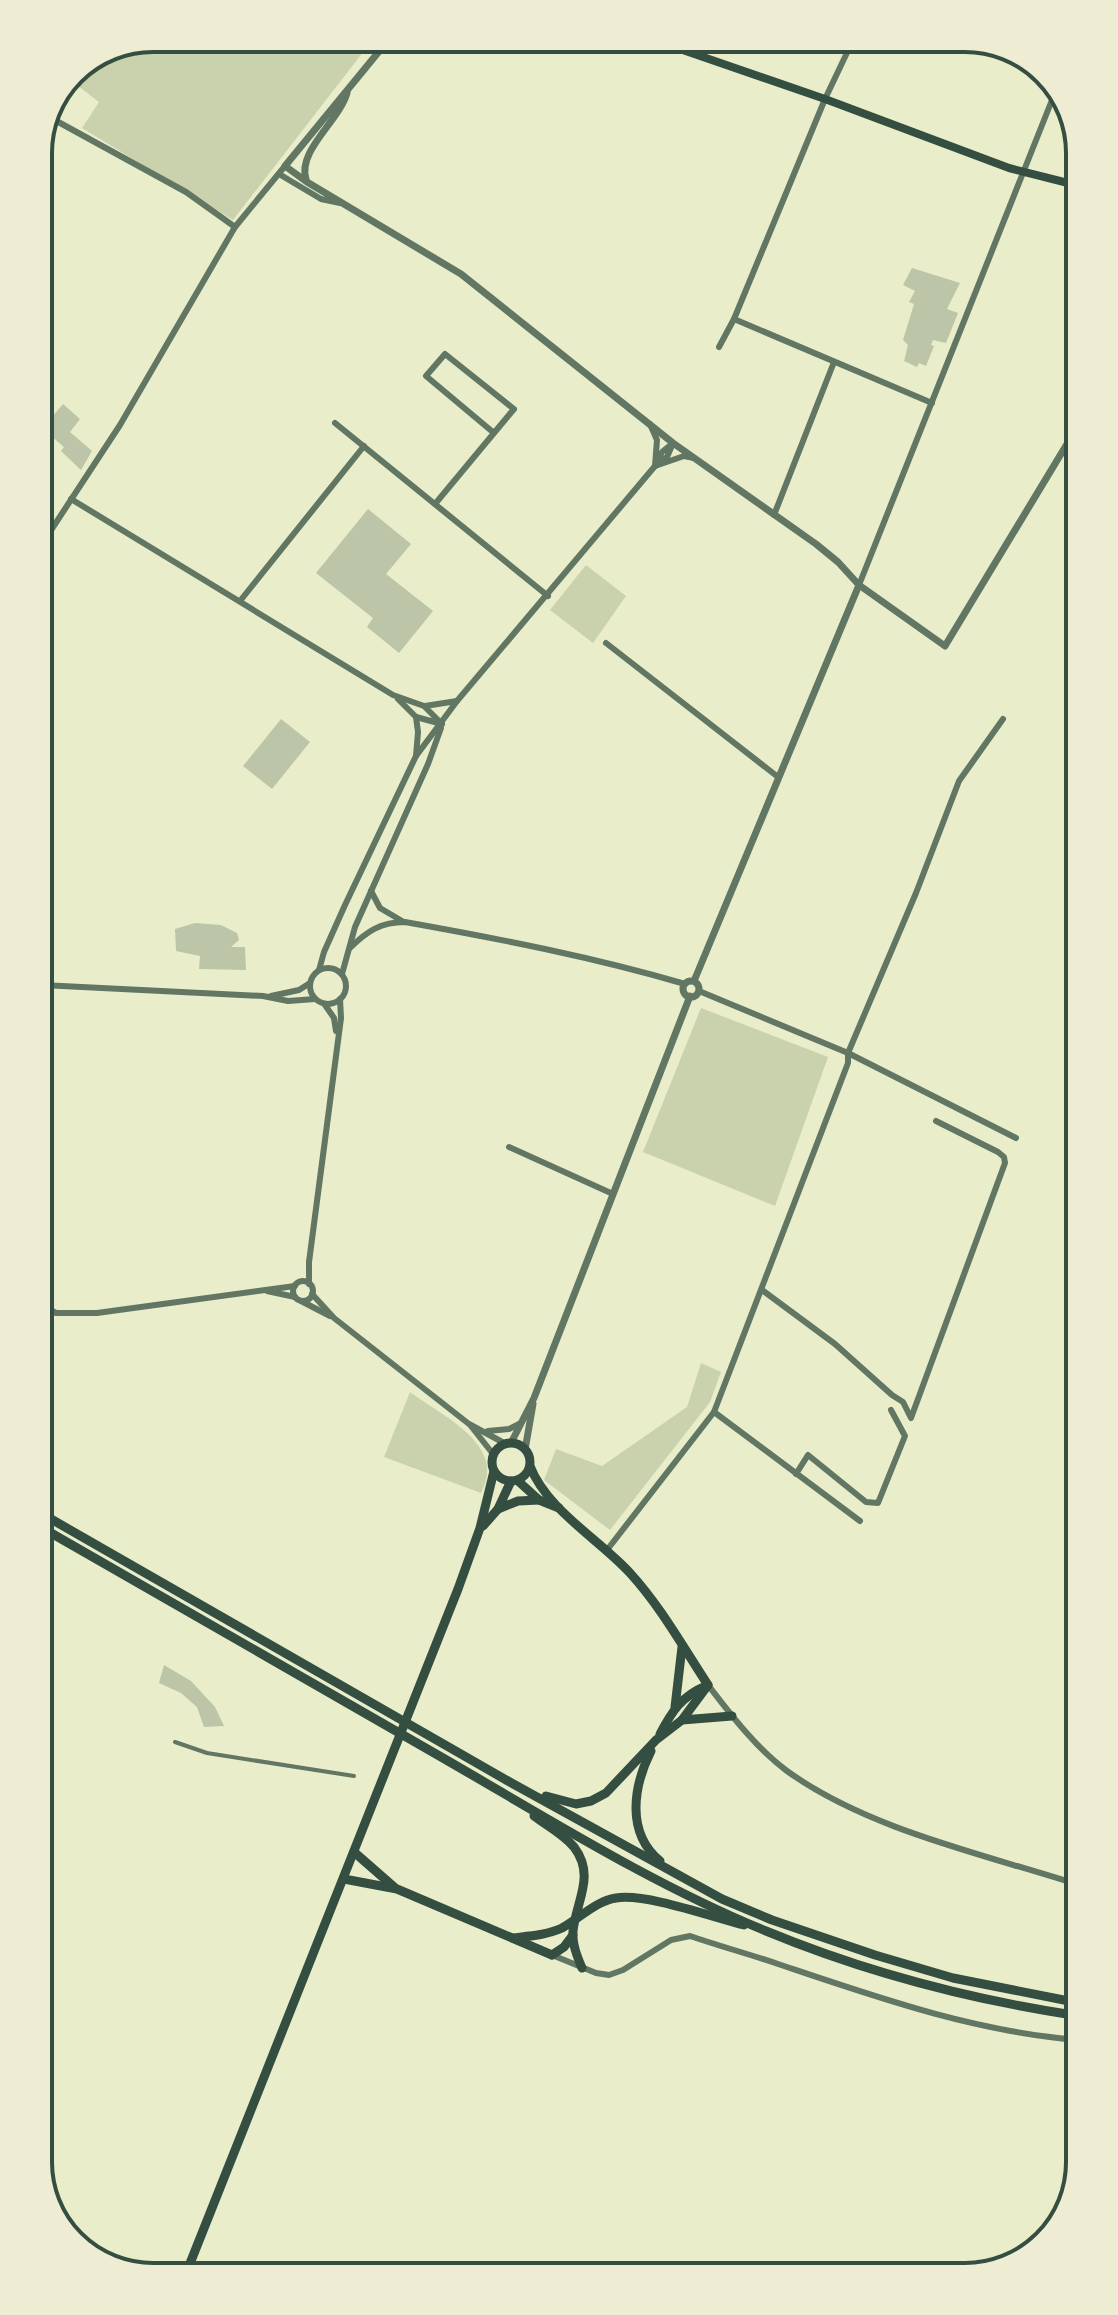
<svg xmlns="http://www.w3.org/2000/svg" width="1118" height="2315" font-family="Lora,serif">
  <style>
    .green { fill: #cad2ad }
    .building { fill: #bcc5a7 }
    .lines { fill: none; stroke-linecap: round; stroke-linejoin: round }
    .pedestrian { stroke: #617663; stroke-width: 4 }
    .minor { stroke: #617663; stroke-width: 6 }
    .tertiary { stroke: #617663; stroke-width: 7 }
    .secondary { stroke: #344e41; stroke-width: 8 }
    .primary { stroke: #344e41; stroke-width: 9 }
    .trunk { stroke: #344e41; stroke-width: 9 }
    .rim { fill: none; stroke: #344e41; stroke-width: 4 }
  </style>
  <rect width="100%" height="100%" fill="#e9edc9"/>
  <g class="green">
    <path d="M 153,38 L 374,38 L 233,220 L 82,128 L 99,102 L 78,86 L 92,63 Z"/>
    <path d="M 586,565 L 626,596 L 593,643 L 550,610 Z"/>
    <path d="M 701,1008 L 828,1057 L 775,1206 L 643,1152 Z"/>
    <path d="M 701,1363 L 721,1372 L 710,1402 L 610,1530 L 544,1480 L 556,1449 L 602,1466 L 687,1407 Z"/>
    <path d="M 410,1392 C 442,1416 508,1445 481,1493 L 384,1457 Z"/>
  </g>
  <g class="building">
    <path d="M 912,268 L 960,283 L 947,309 L 958,313 L 946,343 L 933,340 L 931,345 L 934,346 L 926,366 L 919,363 L 917,367 L 904,361 L 908,345 L 903,340 L 914,304 L 909,302 L 915,291 L 903,285 Z"/>
    <path d="M 63,404 L 80,419 L 70,432 L 92,451 L 81,470 L 61,451 L 64,447 L 50,435 L 39,447 L 39,432 Z"/>
    <path d="M 368,509 L 411,544 L 386,574 L 433,611 L 399,653 L 367,627 L 373,618 L 316,573 Z"/>
    <path d="M 281,719 L 310,742 L 272,789 L 243,766 Z"/>
    <path d="M 195,923 L 221,925 L 237,933 L 239,940 L 231,947 L 245,947 L 246,970 L 199,969 L 200,956 L 176,951 L 175,929 Z"/>
    <path d="M 164,1665 L 191,1681 L 215,1707 L 224,1726 L 204,1727 L 197,1707 L 181,1693 L 159,1683 Z"/>
  </g>
  <g class="lines">
    <path class="pedestrian" d="M 175,1742 L 207,1753 L 354,1776"/>
    <g class="minor">
      <path d="M 51,118 L 186,192 L 235,227"/>
      <path d="M 279,174 L 321,199 L 340,203"/>
      <path d="M 734,319 L 932,403"/>
      <path d="M 719,347 L 734,319 L 825,99 L 854,38"/>
      <path d="M 335,423 L 548,596"/>
      <path d="M 650,424 L 657,440 L 655,466 L 684,456 L 694,458"/>
      <path d="M 673,443 L 667,457 L 655,466 L 662,452 Z"/>
      <path d="M 71,499 L 393,695 L 424,706 L 442,724"/>
      <path d="M 435,504 L 514,409 L 445,354 L 426,376 L 494,433"/>
      <path d="M 774,515 L 834,362"/>
      <path d="M 40,547 L 120,425 L 235,227 L 285,166"/>
      <path d="M 859,585 L 1056,90"/>
      <path d="M 240,601 L 364,446"/>
      <path d="M 606,643 L 778,777"/>
      <path d="M 398,699 L 416,717 L 442,724"/>
      <path d="M 425,706 L 457,701"/>
      <path d="M 416,756 L 418,732 L 416,717"/>
      <path d="M 371,891 L 380,908 L 402,921"/>
      <path d="M 350,948 C 367,931 381,922 405,922 C 500,939 593,957 685,984"/>
      <circle cx="328" cy="986" r="18"/>
      <path d="M 319,970 L 324,952 L 345,905 L 416,756 L 457,701 L 655,466"/>
      <path d="M 342,974 L 355,927 L 428,764 L 441,728"/>
      <path d="M 42,985 L 263,996 L 288,1001 L 315,999"/>
      <path d="M 699,991 L 848,1053 L 1016,1138"/>
      <path d="M 271,996 L 299,990 L 310,983"/>
      <path d="M 325,1005 L 334,1018 L 336,1031"/>
      <path d="M 509,1147 L 613,1194"/>
      <circle cx="303" cy="1291" r="10"/>
      <path d="M 309,1284 L 309,1262 L 341,1018 L 340,999"/>
      <path d="M 762,1290 L 835,1344 L 892,1395 L 903,1402 L 911,1418 L 1005,1163 L 1004,1157 L 998,1152 L 936,1121"/>
      <path d="M 267,1291 L 295,1297"/>
      <path d="M 312,1294 L 334,1318 L 469,1424 L 506,1444"/>
      <path d="M 301,1301 L 330,1316"/>
      <path d="M 43,1306 L 56,1313 L 97,1313 L 295,1286"/>
      <path d="M 714,1412 L 860,1521"/>
      <path d="M 471,1426 L 493,1454"/>
      <path d="M 488,1431 L 509,1429 L 519,1424"/>
      <path d="M 796,1474 L 808,1455 L 866,1502 L 878,1503 L 905,1436 L 891,1410"/>
      <path d="M 607,1550 L 714,1412 L 848,1063 L 848,1053 L 916,893 L 959,781 L 1003,719"/>
      <path d="M 708,1685 C 731,1715 756,1748 787,1771 C 869,1830 984,1854 1079,1885"/>
      <path d="M 552,1955 L 596,1973 L 609,1975 L 623,1970 L 671,1940 L 690,1936 C 719,1946 749,1954 778,1964 C 876,1997 975,2032 1079,2040"/>
    </g>
    <g class="tertiary">
      <path d="M 390,38 L 285,166 L 307,182 L 461,274 L 673,443 L 816,544 L 838,562 L 859,585 L 945,646 L 1073,434"/>
      <path d="M 306,179 C 297,151 339,121 347,93"/>
      <path d="M 694,981 L 859,585"/>
      <circle cx="691" cy="989" r="8"/>
      <path d="M 511,1443 L 534,1398 L 690,996"/>
      <path d="M 525,1450 L 533,1404"/>
    </g>
    <path class="secondary" d="M 648,38 L 825,99 L 1009,168 L 1072,184"/>
    <g class="primary">
      <circle cx="511" cy="1462" r="19"/>
      <path d="M 530,1466 C 547,1510 599,1539 630,1573 C 661,1607 683,1647 708,1685"/>
      <path d="M 517,1480 L 539,1500 L 559,1508"/>
      <path d="M 498,1509 L 518,1501 L 539,1500"/>
      <path d="M 483,1526 L 498,1509 L 511,1481"/>
      <path d="M 354,1852 L 394,1887"/>
      <path d="M 344,1879 L 397,1889 L 552,1955"/>
      <path d="M 185,2276 L 458,1589 L 480,1528 L 494,1471"/>
    </g>
    <g class="trunk">
      <path d="M 44,1515 L 508,1781 L 722,1899 L 772,1920 L 875,1955 L 953,1978 L 1079,2003"/>
      <path d="M 44,1529 C 175,1604 306,1679 436,1754 C 544,1816 651,1884 766,1931 C 865,1972 973,2000 1079,2016"/>
      <path d="M 675,1707 L 682,1647"/>
      <path d="M 682,1720 L 732,1716"/>
      <path d="M 660,1734 C 672,1711 682,1696 706,1686"/>
      <path d="M 651,1751 C 633,1787 626,1833 660,1861"/>
      <path d="M 546,1796 L 576,1804 L 591,1801 L 606,1793 L 656,1740 L 682,1720 L 708,1685"/>
      <path d="M 534,1816 C 547,1826 563,1834 574,1847 C 596,1876 576,1901 573,1931 C 572,1944 577,1956 582,1968"/>
      <path d="M 513,1938 C 530,1936 547,1935 562,1928 C 580,1918 596,1901 616,1898 C 646,1893 712,1917 744,1925"/>
      <path d="M 552,1955 L 564,1947 L 573,1935"/>
    </g>
  </g>
  <path d="M0 0H1118V2315H0ZM153 52H965A101 101 0 0 1 1066 153V2162A101 101 0 0 1 965 2263H153A101 101 0 0 1 52 2162V153A101 101 0 0 1 153 52Z" fill="#eeecd3" fill-rule="evenodd"/>
  <path class="rim" d="M153 52H965A101 101 0 0 1 1066 153V2162A101 101 0 0 1 965 2263H153A101 101 0 0 1 52 2162V153A101 101 0 0 1 153 52Z"/>
</svg>
